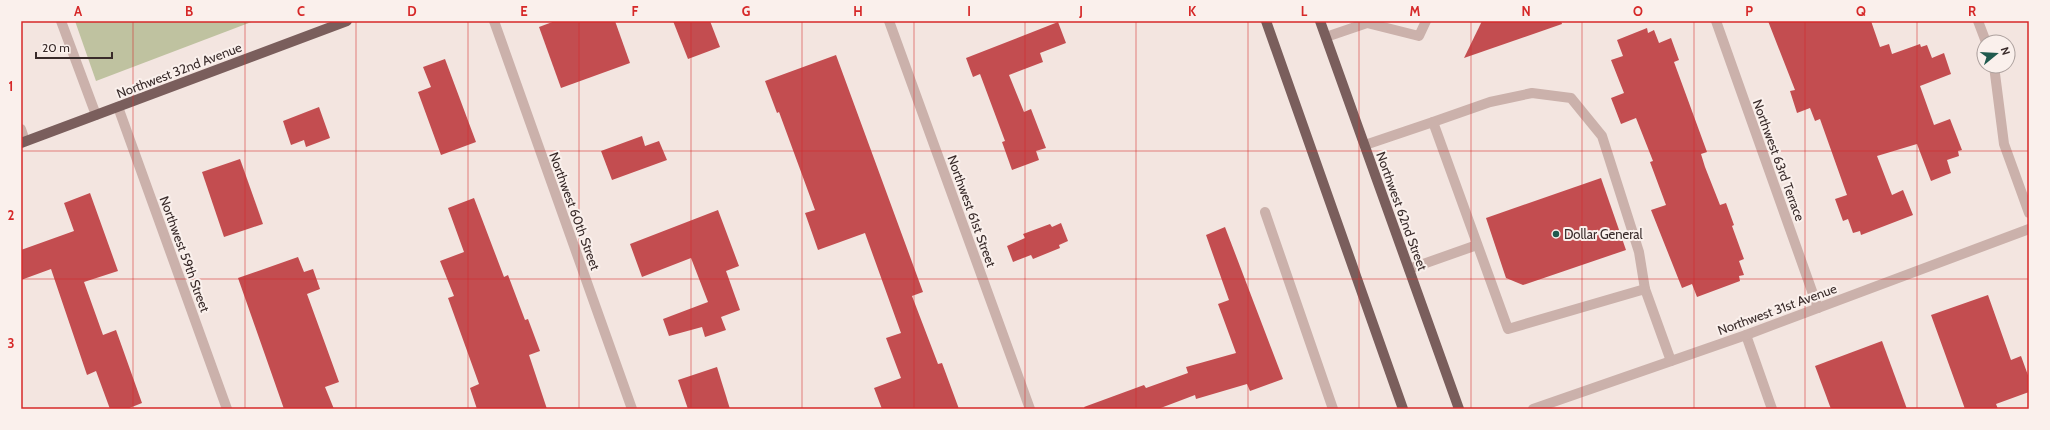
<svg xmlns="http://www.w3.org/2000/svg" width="2050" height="430" font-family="Cabin,sans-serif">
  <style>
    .green { fill: #bfc2a0 }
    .building { fill: #c34d50 }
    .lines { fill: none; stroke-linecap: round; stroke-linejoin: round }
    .minor { stroke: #cbb1ab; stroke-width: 10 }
    .major { stroke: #7a5e5c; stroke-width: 10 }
    .grid { fill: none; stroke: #d62828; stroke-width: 1; stroke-opacity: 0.55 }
    .poi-dot { fill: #205a4e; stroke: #faf0ec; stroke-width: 1.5 }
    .labels { text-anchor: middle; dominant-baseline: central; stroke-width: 4; stroke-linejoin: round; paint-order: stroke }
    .street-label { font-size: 13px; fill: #392b2a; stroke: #faf0ec }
    .poi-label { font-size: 13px; fill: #392b2a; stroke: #faf0ec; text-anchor: start }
    .neatline { fill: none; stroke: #d62828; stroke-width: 1.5 }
    .grid-label { font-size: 13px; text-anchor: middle; font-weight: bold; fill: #d62828 }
  </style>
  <rect width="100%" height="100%" fill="#f3e5e0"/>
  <path class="green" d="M 75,21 L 254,21 L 96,81 Z"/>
  <g class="building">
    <path d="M 555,21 L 615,21 L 630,63 L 561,88 L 539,27 Z"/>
    <path d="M 673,21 L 710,21 L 720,47 L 688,59 Z"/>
    <path d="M 1482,21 L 1561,21 L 1562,24 L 1464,58 Z"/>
    <path d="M 1768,21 L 1871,21 L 1880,47 L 1889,44 L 1892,54 L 1920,44 L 1921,47 L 1927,45 L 1932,58 L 1944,53 L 1951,74 L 1920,86 L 1934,125 L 1950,119 L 1962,150 L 1958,151 L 1959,156 L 1947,160 L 1951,173 L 1931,181 L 1917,144 L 1877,156 L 1892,195 L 1903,190 L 1913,215 L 1861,235 L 1860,231 L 1853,233 L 1848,219 L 1843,221 L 1835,199 L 1847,195 L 1820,119 L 1815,121 L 1810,108 L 1797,113 L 1790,91 L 1795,90 Z"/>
    <path d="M 1058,22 L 1066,43 L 1040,53 L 1043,62 L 1009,75 L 1024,112 L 1031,109 L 1046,148 L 1036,151 L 1039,160 L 1012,170 L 1002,142 L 1005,141 L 980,74 L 973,77 L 966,58 Z"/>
    <path d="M 1647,28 L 1648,33 L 1654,30 L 1659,43 L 1671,38 L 1679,60 L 1674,62 L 1707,152 L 1701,154 L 1705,167 L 1720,205 L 1726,203 L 1734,225 L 1732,226 L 1744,259 L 1739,261 L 1744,275 L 1739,276 L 1740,281 L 1697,297 L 1692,284 L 1682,288 L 1651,210 L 1666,205 L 1650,162 L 1653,161 L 1636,118 L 1621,124 L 1611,98 L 1624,93 L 1611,60 L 1623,56 L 1617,40 Z"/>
    <path d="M 836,55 L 923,292 L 912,296 L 938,364 L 942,363 L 959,409 L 882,409 L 874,388 L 901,378 L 886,338 L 901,333 L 865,233 L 818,250 L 805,213 L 815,210 L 779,112 L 777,113 L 765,81 Z"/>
    <path d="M 445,59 L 476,142 L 441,155 L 418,92 L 431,87 L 423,67 Z"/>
    <path d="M 319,107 L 330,138 L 306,147 L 304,140 L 291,145 L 283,121 Z"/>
    <path d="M 642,136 L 645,146 L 659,141 L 667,160 L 612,180 L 601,151 Z"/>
    <path d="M 240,159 L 263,224 L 224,237 L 202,172 Z"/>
    <path d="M 1601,178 L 1626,250 L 1523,285 L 1506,278 L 1486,218 Z"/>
    <path d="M 90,193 L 118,271 L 84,282 L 103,335 L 116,330 L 142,403 L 127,409 L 110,409 L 96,371 L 87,375 L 51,269 L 21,280 L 21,250 L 74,231 L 64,203 Z"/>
    <path d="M 474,198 L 504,277 L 508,275 L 525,320 L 528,319 L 540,351 L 529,355 L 547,409 L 477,409 L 470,388 L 479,384 L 448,298 L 454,296 L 440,261 L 464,252 L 448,208 Z"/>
    <path d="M 718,210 L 739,266 L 726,271 L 740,310 L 721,317 L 726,330 L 705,337 L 702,327 L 669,336 L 663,319 L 708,302 L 691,258 L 642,277 L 630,244 Z"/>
    <path d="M 1061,223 L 1068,241 L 1059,245 L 1060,248 L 1033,259 L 1031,255 L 1013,262 L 1007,246 L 1025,238 L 1023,234 L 1050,224 L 1052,227 Z"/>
    <path d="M 1225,227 L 1283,379 L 1250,391 L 1247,384 L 1196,399 L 1195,395 L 1158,409 L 1085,409 L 1084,407 L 1144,385 L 1146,388 L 1188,373 L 1186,367 L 1236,353 L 1218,304 L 1229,300 L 1206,235 Z"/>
    <path d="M 298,257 L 304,272 L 313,269 L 320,289 L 307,294 L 339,382 L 325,387 L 334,409 L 284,409 L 238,278 Z"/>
    <path d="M 1988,295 L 2011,360 L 2021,356 L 2029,378 L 2029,392 L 1996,404 L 1998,409 L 1965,409 L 1931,315 Z"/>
    <path d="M 1882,341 L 1907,409 L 1831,409 L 1815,366 Z"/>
    <path d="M 717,367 L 730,409 L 688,409 L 678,380 Z"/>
  </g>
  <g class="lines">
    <g class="minor">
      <path d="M 61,21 L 96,115"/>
      <path d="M 494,21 L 632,409"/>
      <path d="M 889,21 L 1030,409"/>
      <path d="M 1716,21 L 1818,308"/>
      <path d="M 1978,21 L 1986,42"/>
      <path d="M 1326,37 L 1367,23 L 1419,36 L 1426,21"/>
      <path d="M 1994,66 L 2004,144 L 2029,213"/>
      <path d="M 118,107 L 227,409"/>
      <path d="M 1433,122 L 1490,102 L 1532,93 L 1571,98 L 1602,136 L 1639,252 L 1645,289"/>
      <path d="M 21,129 L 25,141"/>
      <path d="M 1365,145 L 1433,122 L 1508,329 L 1645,289 L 1671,361"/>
      <path d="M 1265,212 L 1333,409"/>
      <path d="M 1409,269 L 1477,245"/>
      <path d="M 1746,335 L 1772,409"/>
      <path d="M 1533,409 L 1746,335 L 2029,229"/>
    </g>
    <g class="major">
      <path d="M 1266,21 L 1403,409"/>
      <path d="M 1320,21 L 1459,409"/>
      <path d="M 21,143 L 347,21"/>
    </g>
  </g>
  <path class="grid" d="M 133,21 L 133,409M 245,21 L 245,409M 356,21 L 356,409M 468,21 L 468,409M 579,21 L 579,409M 691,21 L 691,409M 802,21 L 802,409M 914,21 L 914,409M 1025,21 L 1025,409M 1136,21 L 1136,409M 1248,21 L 1248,409M 1359,21 L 1359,409M 1471,21 L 1471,409M 1582,21 L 1582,409M 1694,21 L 1694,409M 1805,21 L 1805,409M 1917,21 L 1917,409M 21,151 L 2029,151M 21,279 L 2029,279"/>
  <circle class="poi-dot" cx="1556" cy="234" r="4"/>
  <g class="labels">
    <g class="street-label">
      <text transform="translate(179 70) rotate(-21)">Northwest 32nd Avenue</text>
      <text transform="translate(1779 160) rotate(70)">Northwest 63rd Terrace</text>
      <text transform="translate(575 211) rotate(70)">Northwest 60th Street</text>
      <text transform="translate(972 211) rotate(70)">Northwest 61st Street</text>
      <text transform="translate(1402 211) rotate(70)">Northwest 62nd Street</text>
      <text transform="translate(185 254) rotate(70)">Northwest 59th Street</text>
      <text transform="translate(1777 309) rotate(-20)">Northwest 31st Avenue</text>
    </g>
    <g class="poi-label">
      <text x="1564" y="234">Dollar General</text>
    </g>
  </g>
  <rect width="2050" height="430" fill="none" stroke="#faf0ec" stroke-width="44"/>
  <g transform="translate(1996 54) rotate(72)"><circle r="19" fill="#faf0ec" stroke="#ada19e"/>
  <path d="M0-3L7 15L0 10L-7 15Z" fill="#205a4e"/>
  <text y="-6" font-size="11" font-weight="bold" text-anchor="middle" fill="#392b2a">N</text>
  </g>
  <path d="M36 52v6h76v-6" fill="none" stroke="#392b2a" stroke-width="2"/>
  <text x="42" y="52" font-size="12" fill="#392b2a" stroke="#faf0ec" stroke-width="3" paint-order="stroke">20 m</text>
  <rect x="22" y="22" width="2006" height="386" class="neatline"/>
  <g class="grid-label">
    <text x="78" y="16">A</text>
    <text x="189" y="16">B</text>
    <text x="301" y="16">C</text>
    <text x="412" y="16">D</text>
    <text x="524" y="16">E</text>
    <text x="635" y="16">F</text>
    <text x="746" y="16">G</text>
    <text x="858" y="16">H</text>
    <text x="969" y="16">I</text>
    <text x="1081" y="16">J</text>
    <text x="1192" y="16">K</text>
    <text x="1304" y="16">L</text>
    <text x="1415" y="16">M</text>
    <text x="1526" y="16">N</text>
    <text x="1638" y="16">O</text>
    <text x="1749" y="16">P</text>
    <text x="1861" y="16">Q</text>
    <text x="1972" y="16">R</text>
    <text x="11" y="91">1</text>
    <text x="11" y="220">2</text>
    <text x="11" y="348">3</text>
  </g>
</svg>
